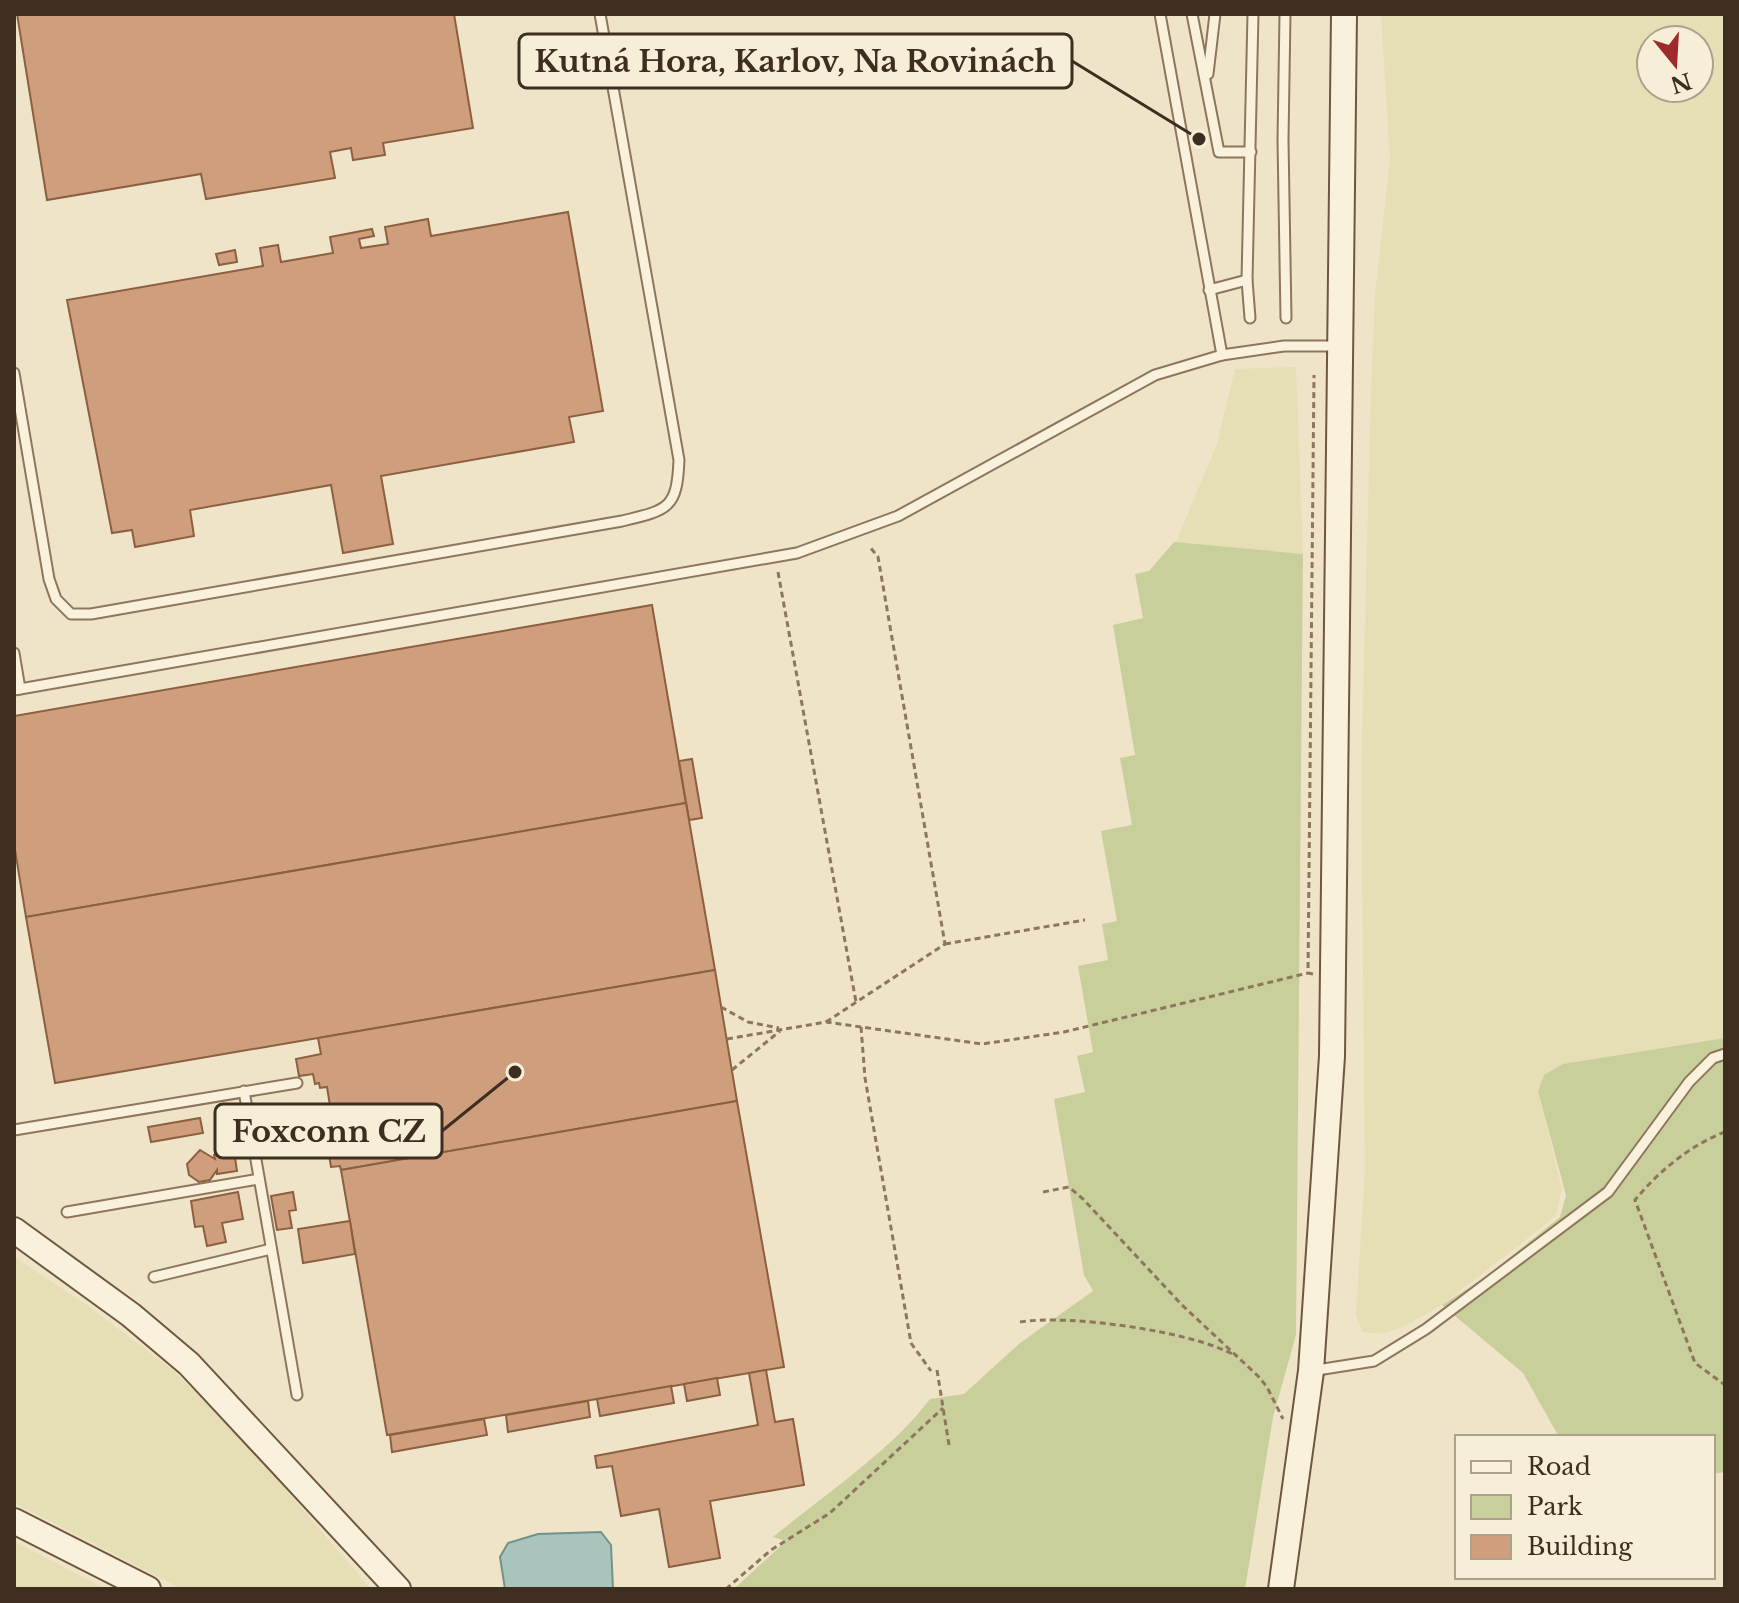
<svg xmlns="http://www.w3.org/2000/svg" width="1739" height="1603" font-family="'Libre Baskerville',serif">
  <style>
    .farmland { fill: #e6deb5; fill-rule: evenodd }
    .green { fill: #c9cf9b }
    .water { fill: #a9c4bc; stroke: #6f938a; stroke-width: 2 }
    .building { fill: #cf9f7d; stroke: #8d5f41; stroke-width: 2 }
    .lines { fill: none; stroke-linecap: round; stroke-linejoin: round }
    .lane-casing { stroke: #8d765c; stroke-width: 13 }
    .secondary-casing { stroke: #6f573f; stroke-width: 28 }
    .path { stroke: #8d765c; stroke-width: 3; stroke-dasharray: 6 4; stroke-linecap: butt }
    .lane { stroke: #faf1dc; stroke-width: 9 }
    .secondary { stroke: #faf1dc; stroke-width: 24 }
    .leader { fill: none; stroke: #3d2e20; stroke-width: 3 }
    .callout-dot { fill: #3d2e20; stroke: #f7eed8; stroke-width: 3 }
    .callout { fill: #f7eed8; stroke: #3d2e20; stroke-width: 3 }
    .callout-label { font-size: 30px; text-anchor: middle; font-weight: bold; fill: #3d2e20 }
  </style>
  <rect width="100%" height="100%" fill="#f0e4c8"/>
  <g class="farmland">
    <path d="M 1381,14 L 1725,14 L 1725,1038 L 1563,1064 L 1544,1075 L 1538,1091 L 1562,1189 L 1556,1216 L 1442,1305 L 1403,1327 L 1380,1334 L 1363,1332 L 1356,1315 L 1365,1169 L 1361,774 L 1371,392 L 1375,296 L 1390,159 ZM 1651,40 L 1699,40 L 1699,88 L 1651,88 Z"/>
    <path d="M 1296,367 L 1303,554 L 1175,544 L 1217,444 L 1235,369 Z"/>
    <path d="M 14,1257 L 87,1305 L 174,1371 L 237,1433 L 371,1589 L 182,1589 L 14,1503 Z"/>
    <path d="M 14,1541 L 77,1574 L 106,1589 L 14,1589 Z"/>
  </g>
  <g class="green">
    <path d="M 1174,542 L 1303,554 L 1296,1335 L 1273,1417 L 1245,1589 L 734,1589 L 786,1541 L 773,1537 C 824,1495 891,1451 930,1399 L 964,1394 L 1020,1343 L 1093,1291 L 1084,1275 L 1054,1099 L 1085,1092 L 1077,1056 L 1093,1052 L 1078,966 L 1108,960 L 1102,924 L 1117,921 L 1101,831 L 1132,825 L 1120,758 L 1135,755 L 1113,625 L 1143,618 L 1135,574 L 1149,571 Z"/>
    <path d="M 1725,1038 L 1725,1472 L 1713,1474 L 1713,1437 L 1559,1437 L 1523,1373 L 1442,1305 L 1487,1276 L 1560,1217 L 1566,1195 L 1538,1091 L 1544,1075 L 1563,1064 Z"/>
  </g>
  <path class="water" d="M 601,1532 L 611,1545 L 613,1589 L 505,1589 L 500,1557 L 508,1543 L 538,1534 Z"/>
  <g class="building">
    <path d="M 17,14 L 454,14 L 473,128 L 383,143 L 385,155 L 353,160 L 351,148 L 330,152 L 335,178 L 206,199 L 201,174 L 47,200 Z"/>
    <path d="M 568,212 L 603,411 L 569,417 L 574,442 L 381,476 L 393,544 L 343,553 L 331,485 L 190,510 L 194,536 L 135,547 L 132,530 L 112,533 L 67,300 L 263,266 L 260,248 L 278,245 L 281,262 L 333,253 L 330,237 L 372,229 L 374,236 L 359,239 L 361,248 L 388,244 L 385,227 L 428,219 L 431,236 Z"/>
    <path d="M 235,250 L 237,262 L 219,265 L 216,254 Z"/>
    <path d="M 652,605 L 686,803 L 26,917 L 14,844 L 14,716 Z"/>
    <path d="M 692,759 L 702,818 L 689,820 L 679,761 Z"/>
    <path d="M 686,803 L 715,970 L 55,1083 L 26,917 Z"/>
    <path d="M 715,970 L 737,1101 L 341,1170 L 340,1166 L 331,1167 L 329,1155 L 313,1158 L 311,1141 L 335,1137 L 327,1087 L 320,1088 L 319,1083 L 315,1084 L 313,1074 L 299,1076 L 296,1059 L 321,1054 L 318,1038 Z"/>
    <path d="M 737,1101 L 784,1367 L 387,1435 L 341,1170 Z"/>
    <path d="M 200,1118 L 203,1133 L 151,1142 L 148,1127 Z"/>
    <path d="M 200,1150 L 215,1159 L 214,1155 L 234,1151 L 237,1171 L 217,1174 L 217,1170 L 210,1180 L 199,1182 L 189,1175 L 187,1164 Z"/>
    <path d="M 238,1192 L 243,1219 L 222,1223 L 226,1242 L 207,1246 L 203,1226 L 195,1227 L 191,1201 Z"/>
    <path d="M 293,1192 L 296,1210 L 289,1211 L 292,1228 L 277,1230 L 271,1196 Z"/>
    <path d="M 350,1221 L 355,1254 L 303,1263 L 298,1229 Z"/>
    <path d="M 766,1370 L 775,1422 L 793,1419 L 804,1485 L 710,1501 L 720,1558 L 669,1567 L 659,1509 L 621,1516 L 612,1466 L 597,1468 L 595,1456 L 758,1425 L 749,1373 Z"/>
    <path d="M 717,1378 L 720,1395 L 687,1401 L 684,1384 Z"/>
    <path d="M 671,1386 L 674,1403 L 600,1416 L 597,1399 Z"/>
    <path d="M 588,1401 L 590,1417 L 508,1432 L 506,1415 Z"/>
    <path d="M 484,1419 L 487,1435 L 392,1452 L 390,1435 Z"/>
  </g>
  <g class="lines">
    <defs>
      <g id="lane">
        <path d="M 1160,14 L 1222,355"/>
        <path d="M 1192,14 L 1219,152 L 1251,152"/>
        <path d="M 1285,14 L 1283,140 L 1286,318"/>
        <path d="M 1208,74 L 1215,14"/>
        <path d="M 1247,280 L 1253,14"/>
        <path d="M 1209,290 L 1247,280 L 1250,318"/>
        <path d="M 14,373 L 49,579 L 56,599 L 71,614 L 91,614 L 622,521 C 669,510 677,508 679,460 L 600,14"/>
        <path d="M 14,653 L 20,689 L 14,690"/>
        <path d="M 20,689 L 797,553 L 898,516 L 1155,375 L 1222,355 L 1284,346 L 1338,346"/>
        <path d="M 244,1091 L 297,1395"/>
        <path d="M 14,1130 L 297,1083"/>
        <path d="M 67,1212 L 259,1179"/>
        <path d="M 154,1277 L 271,1249"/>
        <path d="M 1311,1371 L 1374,1361 L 1426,1329 L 1608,1192 L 1689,1082 L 1713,1058 L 1725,1054"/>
      </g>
      <g id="secondary">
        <path d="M 14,1230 L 131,1315 L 189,1364 L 398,1589"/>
        <path d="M 14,1521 L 148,1589"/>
        <path d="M 1281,1589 L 1311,1371 L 1332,1056 L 1344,14"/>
      </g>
    </defs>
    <use href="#lane" class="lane-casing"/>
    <use href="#secondary" class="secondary-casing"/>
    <g class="path">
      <path d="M 778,572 L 856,1002"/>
      <path d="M 945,944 L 1085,920"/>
      <path d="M 1313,974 L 1308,973 L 1314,375"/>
      <path d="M 721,1007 L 748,1022 L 779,1028"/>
      <path d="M 826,1022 L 945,944 L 878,557 L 870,547"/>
      <path d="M 861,1027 L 865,1078 L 911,1343 L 931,1371"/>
      <path d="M 727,1039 L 826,1022 L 982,1044 L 1064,1032 L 1308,973"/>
      <path d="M 732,1070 L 780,1031"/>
      <path d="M 1725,1132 C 1690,1145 1658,1172 1635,1200 L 1695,1363 L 1725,1385"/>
      <path d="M 1043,1192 L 1069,1187 L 1083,1199 L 1182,1305 L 1258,1376 L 1267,1387 L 1283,1419"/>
      <path d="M 1020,1322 C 1068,1314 1193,1331 1236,1356"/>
      <path d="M 937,1370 L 949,1445"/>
      <path d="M 726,1589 L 771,1550 L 830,1513 L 943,1408"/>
    </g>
    <use href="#lane" class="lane"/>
    <use href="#secondary" class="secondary"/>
  </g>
  <path class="leader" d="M1199 139L1072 61M515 1072L442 1131"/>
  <g class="callout-dot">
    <circle cx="1199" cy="139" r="8"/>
    <circle cx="515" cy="1072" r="8"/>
  </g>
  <g class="callout">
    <rect x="519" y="34" width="553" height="54" rx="8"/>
    <rect x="215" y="1104" width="227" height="54" rx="8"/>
  </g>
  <g class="callout-label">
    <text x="795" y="72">Kutná Hora, Karlov, Na Rovinách</text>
    <text x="329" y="1142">Foxconn CZ</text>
  </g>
  <rect width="1739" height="1603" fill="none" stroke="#3d2e20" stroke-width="32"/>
  <rect x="1455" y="1435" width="260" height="144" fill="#f7eed8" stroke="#ada18e" stroke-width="2"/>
  <rect x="1471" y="1461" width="40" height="12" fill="#faf1dc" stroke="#ada18e" stroke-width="2"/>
  <text x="1527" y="1475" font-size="24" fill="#3d2e20">Road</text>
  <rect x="1471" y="1495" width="40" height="24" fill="#c9cf9b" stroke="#ada18e" stroke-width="2"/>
  <text x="1527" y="1515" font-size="24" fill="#3d2e20">Park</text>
  <rect x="1471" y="1535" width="40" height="24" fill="#cf9f7d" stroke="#ada18e" stroke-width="2"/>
  <text x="1527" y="1555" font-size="24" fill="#3d2e20">Building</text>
  <g transform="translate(1675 64) rotate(162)"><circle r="38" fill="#f7eed8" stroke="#ada18e" stroke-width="2"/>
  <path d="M0-6L14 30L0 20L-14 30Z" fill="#9e2a2b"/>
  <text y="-12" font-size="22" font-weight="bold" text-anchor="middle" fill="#3d2e20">N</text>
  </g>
</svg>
